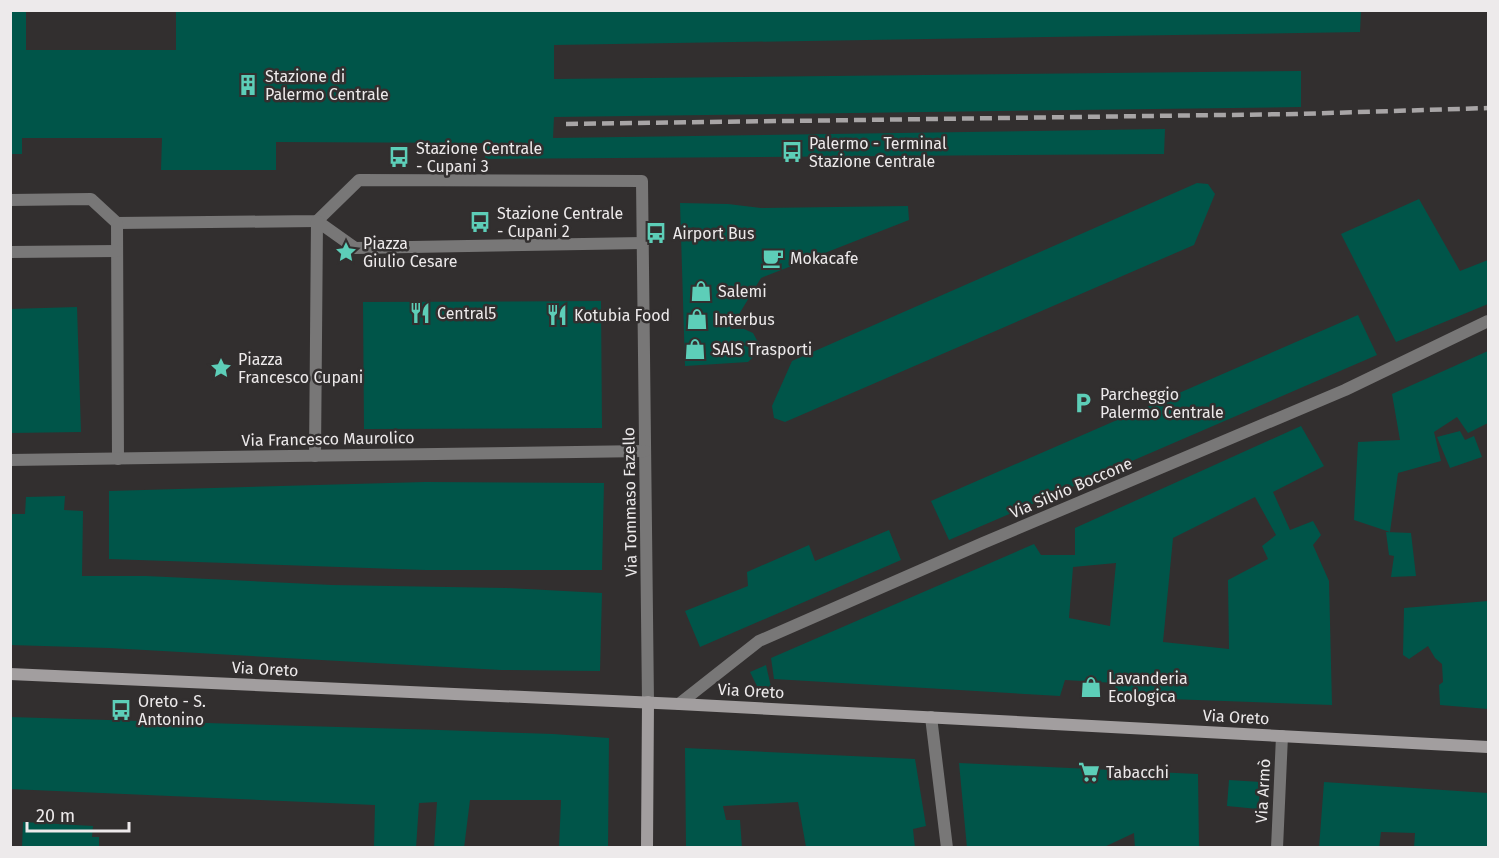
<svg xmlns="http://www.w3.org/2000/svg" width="1499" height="858" font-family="'Fira Sans',sans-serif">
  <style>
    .building { fill: #005549; fill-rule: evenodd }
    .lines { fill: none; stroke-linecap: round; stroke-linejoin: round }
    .street { stroke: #787777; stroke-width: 12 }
    .secondary { stroke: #a29e9f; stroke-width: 12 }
    .rail { stroke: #a8a5a6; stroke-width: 4.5; stroke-dasharray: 12 6; stroke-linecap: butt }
    .labels { text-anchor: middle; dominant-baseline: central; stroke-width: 5; stroke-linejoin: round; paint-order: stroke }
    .poi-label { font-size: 16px; fill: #edeaeb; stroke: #322f2f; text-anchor: start }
    .street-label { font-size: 16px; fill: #edeaeb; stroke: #322f2f }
  </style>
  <rect width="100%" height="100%" fill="#322f2f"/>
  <g class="building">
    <path d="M 10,10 L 26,10 L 26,50 L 176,50 L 176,10 L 1361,10 L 1360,32 L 554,45 L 554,79 L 1301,71 L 1301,107 L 554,117 L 553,138 L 1165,129 L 1164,154 L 485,159 L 485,143 L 276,142 L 276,170 L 161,170 L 162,138 L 22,138 L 22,154 L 10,154 Z"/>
    <path d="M 1197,183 L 1208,184 L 1215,194 L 1194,245 L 785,422 L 774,418 L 772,406 L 792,361 Z"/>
    <path d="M 1419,199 L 1460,271 L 1488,260 L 1488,304 L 1396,342 L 1341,234 Z"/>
    <path d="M 680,203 L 728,204 L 761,208 L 908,206 L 909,220 L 761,278 L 730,329 L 744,329 L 753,333 L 759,344 L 756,354 L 748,362 L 685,366 Z"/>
    <path d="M 601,301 L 602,428 L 364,429 L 363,302 Z"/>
    <path d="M 77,307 L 81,432 L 10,433 L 10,309 Z"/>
    <path d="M 1358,315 L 1377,355 L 949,540 L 931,501 Z"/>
    <path d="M 1488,351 L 1488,423 L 1468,433 L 1457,417 L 1434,432 L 1441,461 L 1398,473 L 1390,532 L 1354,520 L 1358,442 L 1400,440 L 1392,394 Z"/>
    <path d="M 1301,426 L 1324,466 L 1273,492 L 1290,530 L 1313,521 L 1321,535 L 1313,545 L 1329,581 L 1332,705 L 1115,697 L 1115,683 L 1065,680 L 1060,696 L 774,679 L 771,658 L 1034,544 L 1041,555 L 1075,555 L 1075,528 ZM 1255,497 L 1276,535 L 1262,546 L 1268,559 L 1228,580 L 1229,649 L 1163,642 L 1173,538 ZM 1116,563 L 1110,626 L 1069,618 L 1073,567 Z"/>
    <path d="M 1460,431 L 1465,440 L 1474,436 L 1482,457 L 1450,468 L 1437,437 Z"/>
    <path d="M 425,482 L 604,483 L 602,570 L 425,570 L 109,559 L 109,491 Z"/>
    <path d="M 65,496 L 64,510 L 83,511 L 82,576 L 146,576 L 332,585 L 506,588 L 602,593 L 600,671 L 501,670 L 109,648 L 10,645 L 10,514 L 25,514 L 26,497 Z"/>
    <path d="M 889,530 L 901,560 L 700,647 L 685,611 L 748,586 L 747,572 L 809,545 L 815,561 Z"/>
    <path d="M 1386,532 L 1411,533 L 1416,576 L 1391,577 L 1394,556 L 1389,555 Z"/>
    <path d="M 1488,601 L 1488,709 L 1440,705 L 1439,685 L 1443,682 L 1442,664 L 1435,658 L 1428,646 L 1409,659 L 1403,655 L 1404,608 Z"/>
    <path d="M 766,665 L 771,687 L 757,686 L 750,672 Z"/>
    <path d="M 10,717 L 440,730 L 553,734 L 609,738 L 608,848 L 559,848 L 561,800 L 470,800 L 464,848 L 434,848 L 437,802 L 419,803 L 416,848 L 377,848 L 374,847 L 375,805 L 10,789 Z"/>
    <path d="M 685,748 L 915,759 L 926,826 L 913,829 L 915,848 L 806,847 L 798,802 L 723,806 L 726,820 L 740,820 L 742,848 L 686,848 Z"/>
    <path d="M 959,763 L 1198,774 L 1199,848 L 1135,848 L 1134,833 L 1102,848 L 967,848 Z"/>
    <path d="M 1229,780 L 1261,782 L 1258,809 L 1227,806 Z"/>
    <path d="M 1324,782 L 1488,793 L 1488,848 L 1414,848 L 1415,833 L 1381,832 L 1379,848 L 1319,848 Z"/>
    <path d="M 23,822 L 93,826 L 92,837 L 99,837 L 99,848 L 22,848 Z"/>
  </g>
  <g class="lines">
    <g class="street">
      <path d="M 10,200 L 91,199 L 117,223 L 317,221 L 359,180 L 642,181 L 648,702"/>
      <path d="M 317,221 L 355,248 L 643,243"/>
      <path d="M 117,223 L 118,459"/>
      <path d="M 10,252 L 117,251"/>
      <path d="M 315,456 L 317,221"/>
      <path d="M 10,460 L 645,451"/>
      <path d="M 679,704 L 759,641 L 983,543 L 1345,390 L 1488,321"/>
      <path d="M 931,717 L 947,848"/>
      <path d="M 1277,848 L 1282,736"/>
    </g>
    <g class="secondary">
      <path d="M 10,674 L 679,704 L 1488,747"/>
      <path d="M 647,848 L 648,702"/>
    </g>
    <path class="rail" d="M 566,124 L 1296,114 L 1488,108"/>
  </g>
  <defs>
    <symbol id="building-bare" viewBox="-9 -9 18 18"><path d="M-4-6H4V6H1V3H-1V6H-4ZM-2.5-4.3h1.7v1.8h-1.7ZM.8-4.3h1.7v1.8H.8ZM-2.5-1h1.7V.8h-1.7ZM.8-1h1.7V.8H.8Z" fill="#5dceb8" stroke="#322f2f" stroke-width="2.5" paint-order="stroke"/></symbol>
    <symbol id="bus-bare" viewBox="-9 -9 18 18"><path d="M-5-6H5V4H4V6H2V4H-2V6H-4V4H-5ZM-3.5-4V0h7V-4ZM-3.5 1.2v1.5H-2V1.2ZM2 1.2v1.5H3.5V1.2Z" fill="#5dceb8" stroke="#322f2f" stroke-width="2.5" paint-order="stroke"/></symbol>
    <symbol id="sight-bare" viewBox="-9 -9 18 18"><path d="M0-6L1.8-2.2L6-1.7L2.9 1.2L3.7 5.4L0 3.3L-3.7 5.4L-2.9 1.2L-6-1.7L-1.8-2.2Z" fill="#5dceb8" stroke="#322f2f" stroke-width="2.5" paint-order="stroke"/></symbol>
    <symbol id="cafe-bare" viewBox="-9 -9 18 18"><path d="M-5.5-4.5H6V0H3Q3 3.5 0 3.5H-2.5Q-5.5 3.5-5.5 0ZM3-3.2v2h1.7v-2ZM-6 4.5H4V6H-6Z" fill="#5dceb8" stroke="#322f2f" stroke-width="2.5" paint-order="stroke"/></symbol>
    <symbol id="shop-bare" viewBox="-9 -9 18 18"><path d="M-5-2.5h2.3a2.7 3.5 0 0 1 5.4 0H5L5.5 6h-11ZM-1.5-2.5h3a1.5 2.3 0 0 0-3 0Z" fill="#5dceb8" stroke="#322f2f" stroke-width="2.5" paint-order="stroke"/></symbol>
    <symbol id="restaurant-bare" viewBox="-9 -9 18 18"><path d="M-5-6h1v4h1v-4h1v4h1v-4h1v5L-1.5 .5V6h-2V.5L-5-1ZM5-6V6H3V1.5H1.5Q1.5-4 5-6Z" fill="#5dceb8" stroke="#322f2f" stroke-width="2.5" paint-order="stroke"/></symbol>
    <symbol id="parking-bare" viewBox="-9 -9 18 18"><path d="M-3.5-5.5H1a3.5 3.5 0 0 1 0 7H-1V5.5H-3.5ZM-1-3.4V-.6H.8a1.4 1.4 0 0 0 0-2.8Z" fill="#5dceb8" stroke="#322f2f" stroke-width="2.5" paint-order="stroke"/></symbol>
    <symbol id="supermarket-bare" viewBox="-9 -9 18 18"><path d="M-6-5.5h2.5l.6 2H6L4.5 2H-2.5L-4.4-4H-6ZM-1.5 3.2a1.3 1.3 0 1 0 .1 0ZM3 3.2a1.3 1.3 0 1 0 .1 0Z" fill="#5dceb8" stroke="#322f2f" stroke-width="2.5" paint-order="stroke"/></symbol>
  </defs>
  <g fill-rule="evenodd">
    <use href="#building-bare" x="233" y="70" width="30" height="30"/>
    <use href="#bus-bare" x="777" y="137" width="30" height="30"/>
    <use href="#bus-bare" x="384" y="142" width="30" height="30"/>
    <use href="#bus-bare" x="465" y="207" width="30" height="30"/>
    <use href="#bus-bare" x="641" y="218" width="30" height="30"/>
    <use href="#sight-bare" x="331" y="237" width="30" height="30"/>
    <use href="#cafe-bare" x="758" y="243" width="30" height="30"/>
    <use href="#shop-bare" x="686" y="276" width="30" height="30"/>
    <use href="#restaurant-bare" x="405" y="298" width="30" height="30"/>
    <use href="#restaurant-bare" x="542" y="300" width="30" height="30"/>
    <use href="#shop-bare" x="682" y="304" width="30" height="30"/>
    <use href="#shop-bare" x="680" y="334" width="30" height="30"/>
    <use href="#sight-bare" x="206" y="353" width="30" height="30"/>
    <use href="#parking-bare" x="1068" y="388" width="30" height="30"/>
    <use href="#shop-bare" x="1076" y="672" width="30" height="30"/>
    <use href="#bus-bare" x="106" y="695" width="30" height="30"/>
    <use href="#supermarket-bare" x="1074" y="757" width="30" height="30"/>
  </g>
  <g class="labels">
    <g class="poi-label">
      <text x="265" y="76">Stazione di<tspan x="265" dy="18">Palermo Centrale</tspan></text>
      <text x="809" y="143">Palermo - Terminal<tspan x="809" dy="18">Stazione Centrale</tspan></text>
      <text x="416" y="148">Stazione Centrale<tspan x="416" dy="18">- Cupani 3</tspan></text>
      <text x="497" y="213">Stazione Centrale<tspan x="497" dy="18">- Cupani 2</tspan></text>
      <text x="673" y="233">Airport Bus</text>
      <text x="363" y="243">Piazza<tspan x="363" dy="18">Giulio Cesare</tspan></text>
      <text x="790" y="258">Mokacafe</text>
      <text x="718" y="291">Salemi</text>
      <text x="437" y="313">Central5</text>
      <text x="574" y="315">Kotubia Food</text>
      <text x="714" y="319">Interbus</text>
      <text x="712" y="349">SAIS Trasporti</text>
      <text x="238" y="359">Piazza<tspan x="238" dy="18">Francesco Cupani</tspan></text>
      <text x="1100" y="394">Parcheggio<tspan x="1100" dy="18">Palermo Centrale</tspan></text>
      <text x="1108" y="678">Lavanderia<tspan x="1108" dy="18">Ecologica</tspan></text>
      <text x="138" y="701">Oreto - S.<tspan x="138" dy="18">Antonino</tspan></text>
      <text x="1106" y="772">Tabacchi</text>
    </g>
    <g class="street-label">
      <text transform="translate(328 439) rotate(-1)">Via Francesco Maurolico</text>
      <text transform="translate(1071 488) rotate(-23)">Via Silvio Boccone</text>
      <text transform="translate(630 502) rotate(-91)">Via Tommaso Fazello</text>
      <text transform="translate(265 669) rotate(3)">Via Oreto</text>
      <text transform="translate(751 691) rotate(3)">Via Oreto</text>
      <text transform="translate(1236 717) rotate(3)">Via Oreto</text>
      <text transform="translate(1263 791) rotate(-87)">Via Armò</text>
    </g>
  </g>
  <rect width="1499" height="858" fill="none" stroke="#edeaeb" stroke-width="24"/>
  <path d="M27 822v9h102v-9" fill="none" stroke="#edeaeb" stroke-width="3"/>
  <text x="36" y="822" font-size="18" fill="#edeaeb" stroke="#322f2f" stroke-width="4.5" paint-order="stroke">20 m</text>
</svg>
